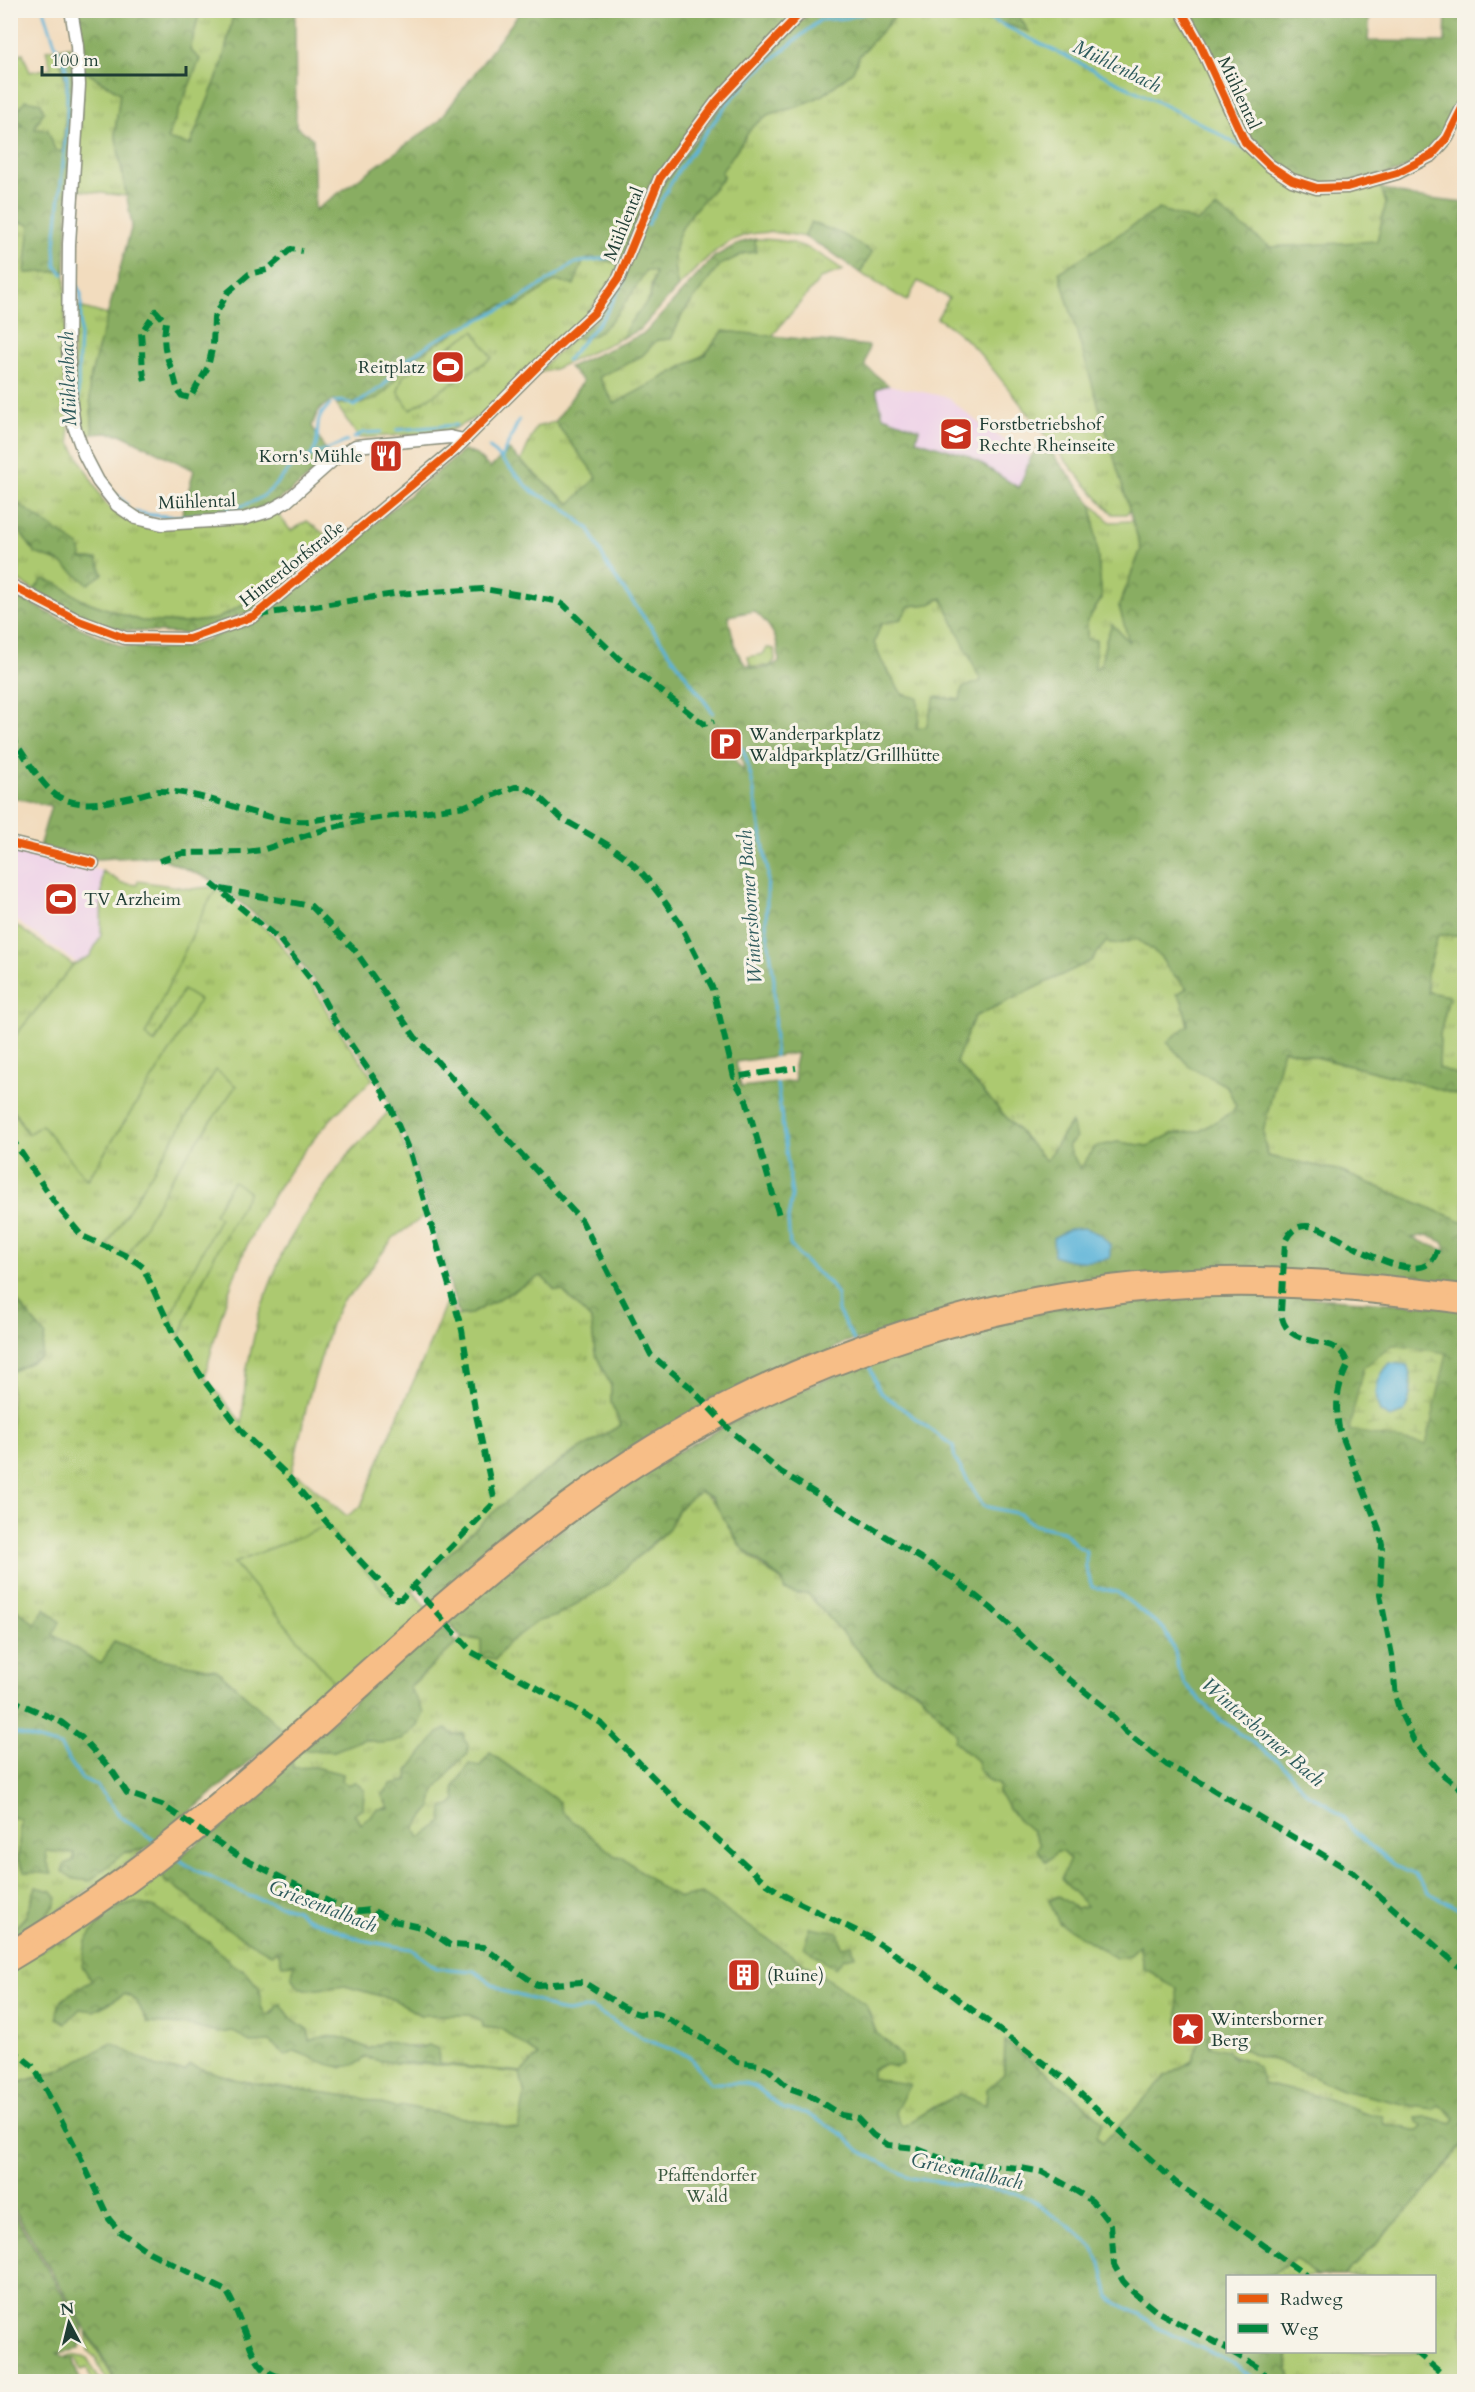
<svg xmlns="http://www.w3.org/2000/svg" width="1475" height="2392" font-family="Cardo,serif">
  <style>
    .built { fill: #eed0e8 }
    .grass { fill: url(#grass-tufts); stroke: #668352; stroke-width: 1.5; fill-rule: evenodd }
    .forest { fill: url(#forest-crowns); stroke: #54754b; stroke-width: 1.5; fill-rule: evenodd }
    .wetland { fill: url(#wetland-marsh); stroke: #668352; stroke-width: 1.5 }
    .garden { fill: #acc970; stroke: #668352; stroke-width: 1.5 }
    .water { fill: #5bb4d9; stroke: #3d7886; stroke-width: 1.5 }
    .lines { fill: none; stroke-linecap: round; stroke-linejoin: round }
    .stream { stroke: #5bb4d9; stroke-width: 3 }
    .minor-casing { stroke: #888c79; stroke-width: 15 }
    .highway-casing { stroke: #888c79; stroke-width: 20 }
    .minor { stroke: #fff; stroke-width: 12 }
    .highway { stroke: #f7be87; stroke-width: 16 }
    .quiet { stroke: #00873e; stroke-width: 6; stroke-dasharray: 12 6; stroke-linecap: butt }
    .cycleway-casing { stroke: #f7f3e8; stroke-width: 11 }
    .cycleway { stroke: #e8590c; stroke-width: 8 }
    .labels { text-anchor: middle; dominant-baseline: central; stroke-width: 6; stroke-linejoin: round; paint-order: stroke }
    .street-label { font-size: 18px; fill: #1f3d34; stroke: #f7f3e8 }
    .poi-label { font-size: 18px; fill: #1f3d34; stroke: #f7f3e8; text-anchor: start }
    .park-label { font-size: 18px; fill: #3b5940; stroke: #f7f3e8 }
    .water-label { font-size: 20px; font-style: italic; fill: #2e5b5d; stroke: #f7f3e8 }
  </style>
  <defs>
    <pattern id="grass-tufts" width="24" height="20" patternUnits="userSpaceOnUse" patternTransform="scale(1.5)"><rect width="24" height="20" fill="#acc970"/><path d="M3 7l-1-3M5 7V3M7 7l1-3M15 17l-1-3M17 17v-4M19 17l1-3" fill="none" stroke="#8ba45d"/></pattern>
    <pattern id="forest-crowns" width="20" height="18" patternUnits="userSpaceOnUse" patternTransform="scale(1.5)"><rect width="20" height="18" fill="#89ad62"/><path d="M2 6a3 3 0 1 1 6 0M12 15a3 3 0 1 1 6 0" fill="none" stroke="#6f8e52"/></pattern>
    <pattern id="wetland-marsh" width="20" height="14" patternUnits="userSpaceOnUse" patternTransform="scale(1.5)"><rect width="20" height="14" fill="#acc970"/><path d="M1 5h8M5 5V1M11 12h8M15 12V8" fill="none" stroke="#8ba45d"/></pattern>
  </defs>
  <rect width="100%" height="100%" fill="#f7f3e8"/>
  <filter id="ink" filterUnits="userSpaceOnUse"><feTurbulence type="fractalNoise" baseFrequency=".0167" numOctaves="2"/><feDisplacementMap in="SourceGraphic" scale="12" xChannelSelector="R" yChannelSelector="G"/><feConvolveMatrix kernelMatrix="1 2 1 2 8 2 1 2 1" color-interpolation-filters="sRGB"/></filter>
  <filter id="wash" filterUnits="userSpaceOnUse"><feTurbulence type="fractalNoise" baseFrequency=".008" numOctaves="4" result="noise"/><feDisplacementMap in="SourceGraphic" scale="24" xChannelSelector="R" yChannelSelector="G"/><feGaussianBlur stdDeviation="1.35" result="paint"/><feColorMatrix in="noise" values="0 0 0 0 0 0 0 0 0 0 0 0 0 0 0 0 0 1.4 0 .05"/><feComposite in="paint" operator="in"/></filter>
  <g filter="url(#wash)">
    <rect width="100%" height="100%" fill="#f2dcbe"/>
    <g class="built">
      <path d="M 888,385 L 947,397 L 981,425 L 1031,457 L 1019,488 L 969,456 L 916,440 L 918,429 L 883,416 L 876,389 Z"/>
      <path d="M 10,847 L 102,871 L 101,935 L 90,956 L 77,963 L 11,917 Z"/>
    </g>
    <g class="grass">
      <path d="M 200,11 L 234,11 L 222,65 L 190,145 L 167,140 L 200,59 L 190,50 Z"/>
      <path d="M 900,11 L 958,11 L 973,17 L 1007,24 L 1028,31 L 1019,16 L 1012,11 L 1175,11 L 1195,45 L 1379,182 L 1386,203 L 1377,242 L 1270,247 L 1217,208 L 1197,222 L 1159,209 L 1130,510 L 1126,514 L 1113,514 C 1076,477 1045,434 1012,393 C 988,364 970,337 937,318 L 949,298 L 918,281 L 907,301 L 860,273 L 872,252 L 811,222 L 804,237 C 739,222 720,244 678,287 C 663,234 691,215 723,178 L 722,171 L 752,127 L 769,114 L 797,107 L 823,95 L 853,71 L 859,56 Z"/>
      <path d="M 55,49 C 72,79 66,119 62,153 L 55,150 L 35,130 L 36,124 L 40,120 L 19,109 L 17,119 L 22,125 L 11,131 L 11,56 L 23,53 L 30,72 L 51,68 L 46,50 Z"/>
      <path d="M 83,70 L 120,93 L 115,132 L 126,196 L 77,190 Z"/>
      <path d="M 11,219 L 30,225 L 26,273 L 65,271 L 65,386 L 70,442 L 104,502 L 125,520 L 158,528 L 277,513 L 291,531 L 307,521 L 337,544 L 299,573 L 291,567 L 253,599 L 217,619 L 185,623 L 141,621 L 82,600 L 58,584 L 43,580 L 34,590 L 15,579 L 19,568 L 11,559 Z"/>
      <path d="M 755,239 C 796,239 811,247 843,270 L 821,278 L 772,336 L 723,331 L 705,354 L 615,404 L 599,377 L 642,356 L 657,340 L 671,339 L 683,313 L 720,265 L 745,253 L 756,252 Z"/>
      <path d="M 591,257 L 620,264 L 615,276 L 586,315 L 483,414 L 447,432 L 359,438 L 336,404 L 362,404 L 395,380 L 400,368 L 408,361 L 436,343 L 501,305 L 517,307 Z"/>
      <path d="M 646,270 L 656,272 L 651,285 L 650,298 L 641,312 L 629,324 L 622,338 L 552,370 L 536,373 L 574,338 L 604,327 L 623,305 Z"/>
      <path d="M 72,305 L 108,315 L 89,382 L 93,434 L 81,436 L 75,403 Z"/>
      <path d="M 555,422 L 598,477 L 570,504 L 521,461 L 536,427 Z"/>
      <path d="M 1092,504 L 1110,522 L 1133,521 L 1141,549 L 1119,606 L 1130,643 L 1113,625 L 1106,640 L 1101,665 L 1095,670 L 1096,640 L 1087,640 L 1087,621 L 1102,598 Z"/>
      <path d="M 942,598 L 981,681 L 961,700 L 935,697 L 927,727 L 916,728 L 902,694 L 882,662 L 874,643 L 881,624 L 900,619 L 909,606 L 930,604 Z"/>
      <path d="M 767,648 L 774,649 L 775,660 L 770,666 L 754,667 L 750,665 L 748,657 L 763,654 Z"/>
      <path d="M 216,889 L 274,936 L 312,985 L 332,1020 L 373,1079 C 359,1092 343,1106 330,1120 C 258,1201 229,1273 205,1377 L 242,1423 L 246,1373 L 259,1313 L 283,1251 L 310,1206 L 348,1155 L 390,1110 L 407,1152 L 426,1215 L 393,1238 L 355,1290 L 342,1301 L 331,1324 L 308,1400 L 291,1475 L 300,1476 L 347,1516 L 361,1506 L 391,1431 L 425,1356 L 448,1297 L 455,1316 L 471,1314 L 541,1275 L 555,1290 L 563,1291 L 591,1320 L 595,1353 L 611,1386 L 611,1403 L 621,1425 L 572,1453 L 525,1486 L 466,1537 L 399,1604 L 384,1592 L 234,1563 L 339,1688 L 287,1734 L 216,1670 L 155,1658 L 114,1641 L 101,1664 L 53,1635 L 45,1609 L 35,1624 L 11,1604 L 11,1371 L 41,1357 L 18,1302 L 11,1294 L 10,1105 L 27,1134 L 42,1125 L 88,1180 L 198,1000 L 183,991 L 154,1043 L 145,1034 L 205,908 Z"/>
      <path d="M 11,922 L 73,965 L 11,1041 Z"/>
      <path d="M 1459,933 L 1464,935 L 1464,1077 L 1439,1069 L 1440,1034 L 1449,996 L 1428,992 L 1426,978 L 1438,934 Z"/>
      <path d="M 1137,939 L 1160,956 L 1168,969 L 1187,988 L 1182,1001 L 1188,1025 L 1168,1043 L 1190,1067 L 1227,1086 L 1236,1106 L 1232,1112 L 1200,1131 L 1172,1134 L 1148,1146 L 1117,1142 L 1080,1169 L 1068,1146 L 1071,1122 L 1046,1161 L 956,1062 L 974,1017 L 1091,961 L 1106,942 L 1118,944 Z"/>
      <path d="M 1282,1049 L 1411,1081 L 1464,1097 L 1464,1222 L 1337,1170 L 1267,1156 L 1263,1132 Z"/>
      <path d="M 700,1492 C 722,1503 727,1530 742,1548 C 757,1566 780,1577 797,1594 L 808,1594 L 842,1632 L 890,1680 L 906,1685 L 921,1694 L 956,1734 L 954,1741 L 977,1761 L 979,1770 L 988,1781 L 999,1785 L 1017,1819 L 1031,1830 L 1041,1844 L 1046,1862 L 1057,1852 L 1062,1852 L 1070,1860 L 1087,1906 L 1076,1908 L 1058,1896 L 1049,1900 L 1139,1944 L 1144,1969 L 1158,1974 L 1164,1982 L 1177,1987 L 1203,2032 L 1192,2061 L 1165,2077 L 1103,2143 L 1005,2042 L 1004,2074 L 987,2089 L 986,2106 L 960,2094 L 934,2107 L 902,2128 L 895,2112 L 886,2080 L 871,2079 L 872,2070 L 885,2064 L 895,2067 L 900,2055 L 876,2032 L 866,2005 L 666,1891 L 622,1857 L 615,1856 L 561,1812 L 559,1802 L 490,1753 L 452,1805 L 442,1822 L 420,1839 L 415,1828 L 431,1808 L 435,1790 L 457,1763 L 468,1754 L 408,1781 L 391,1784 L 383,1797 L 389,1808 L 378,1809 L 361,1824 L 353,1814 L 363,1807 L 364,1790 L 355,1782 L 348,1786 L 342,1782 L 343,1774 L 314,1767 L 293,1769 L 292,1761 L 301,1750 L 334,1751 L 364,1739 L 382,1743 L 409,1688 L 462,1638 L 481,1640 L 495,1660 L 508,1643 L 538,1621 L 557,1616 L 649,1548 L 670,1527 L 672,1518 L 687,1499 Z"/>
      <path d="M 10,1816 L 21,1820 L 18,1861 L 47,1861 L 46,1851 L 75,1853 L 74,1860 L 65,1864 L 146,1849 L 11,1944 L 11,1939 L 43,1918 L 55,1906 L 36,1887 L 26,1916 L 11,1932 Z"/>
      <path d="M 161,1872 L 165,1881 L 186,1894 L 206,1914 L 278,1950 L 282,1964 L 294,1964 L 295,1972 L 308,1990 L 345,1986 L 395,2000 L 420,2015 L 469,2015 L 481,2020 L 482,2027 L 501,2029 L 539,2055 L 520,2073 L 525,2095 L 519,2129 L 404,2106 L 395,2108 L 361,2098 L 241,2081 L 190,2065 L 185,2071 L 159,2068 L 112,2044 L 57,2071 L 15,2084 L 11,2090 L 11,1969 L 58,1940 L 60,1943 L 74,1934 ZM 136,1903 L 155,1908 L 210,1943 L 234,1966 L 244,1970 L 260,1989 L 261,2007 L 266,2016 L 281,2004 L 291,2018 L 308,2030 L 309,2041 C 336,2033 344,2036 369,2050 C 391,2040 407,2051 429,2045 L 438,2065 L 396,2063 L 365,2058 L 342,2068 L 295,2051 L 286,2055 L 270,2042 L 251,2043 L 233,2031 L 218,2033 L 186,2025 L 148,2023 L 136,2000 L 125,1994 C 97,2009 94,2018 65,1998 L 92,1981 L 105,1915 L 119,1907 Z"/>
      <path d="M 1212,2033 L 1256,2055 L 1278,2061 L 1342,2090 L 1439,2105 L 1456,2118 L 1452,2123 L 1427,2117 L 1425,2126 L 1419,2131 L 1384,2124 L 1382,2115 L 1369,2114 L 1318,2096 L 1262,2084 L 1251,2061 C 1234,2058 1225,2050 1209,2046 L 1208,2037 Z"/>
      <path d="M 1464,2143 L 1464,2381 L 1291,2381 L 1286,2352 L 1434,2352 L 1434,2276 L 1344,2276 L 1423,2195 Z"/>
      <path d="M 1296,2258 L 1316,2276 L 1269,2276 Z"/>
      <path d="M 86,2332 L 115,2381 L 106,2381 L 96,2359 L 88,2351 Z"/>
      <path d="M 71,2355 L 87,2358 L 100,2381 L 92,2381 L 87,2368 L 80,2370 L 76,2359 L 65,2357 Z"/>
    </g>
    <g class="forest">
      <path d="M 75,11 L 200,11 L 190,50 L 200,59 L 167,139 L 190,145 L 222,65 L 234,11 L 298,11 L 295,17 L 296,126 L 313,139 L 315,210 L 439,121 L 521,11 L 797,11 L 652,182 L 620,264 L 591,257 L 583,262 L 574,285 L 555,281 L 517,307 L 501,305 L 408,361 C 401,367 400,373 395,380 C 375,409 365,400 336,404 L 334,400 C 319,407 317,411 312,426 L 330,458 C 309,476 290,495 264,508 C 240,519 207,516 181,518 L 194,470 L 120,434 L 106,433 L 93,434 L 89,382 L 132,225 L 115,132 L 120,93 L 83,70 Z"/>
      <path d="M 811,11 L 900,11 L 859,56 L 853,71 L 823,95 L 797,107 L 769,114 L 752,127 L 722,171 L 723,178 C 691,215 663,234 678,287 L 640,330 L 622,338 L 629,324 L 650,298 L 655,272 L 646,270 C 636,288 609,332 589,337 C 585,338 579,337 574,338 L 596,319 L 660,186 L 717,111 L 743,80 Z"/>
      <path d="M 958,11 L 1012,11 L 1019,16 L 1029,32 C 1006,23 981,20 958,11 Z"/>
      <path d="M 1184,11 L 1370,11 L 1368,41 L 1445,42 L 1446,11 L 1464,11 L 1464,93 L 1446,137 L 1431,153 L 1397,172 L 1317,186 L 1293,179 L 1250,143 Z"/>
      <path d="M 70,46 L 74,68 L 65,271 L 25,273 L 30,225 L 11,219 L 10,131 L 22,125 L 17,119 L 19,109 L 25,100 L 41,103 L 44,112 L 36,124 L 35,129 L 48,130 L 55,150 L 62,152 C 66,119 72,79 55,49 Z"/>
      <path d="M 1381,188 L 1413,197 L 1464,203 L 1464,935 L 1438,935 L 1426,978 L 1428,992 L 1449,996 L 1440,1034 L 1439,1068 L 1464,1077 L 1464,1097 L 1411,1081 L 1283,1049 L 1263,1132 L 1267,1156 L 1337,1170 L 1464,1222 L 1464,1291 L 1311,1275 L 844,1342 L 434,1606 L 418,1587 L 418,1584 C 453,1550 488,1514 527,1485 C 557,1462 589,1444 621,1425 L 611,1403 L 611,1386 L 595,1353 L 591,1320 L 563,1291 L 555,1290 L 541,1276 L 471,1314 L 459,1315 L 406,1137 L 376,1076 L 336,1018 L 316,983 L 277,933 L 229,893 L 229,888 L 157,856 L 96,859 L 39,847 L 51,806 L 11,797 L 10,592 L 54,616 L 121,646 L 156,649 L 190,646 L 259,619 L 464,450 L 476,455 L 490,468 L 509,450 L 535,475 L 570,504 L 597,477 L 555,422 L 583,381 L 569,367 L 645,333 L 714,257 L 739,243 L 755,239 L 756,252 L 745,253 L 720,265 L 683,313 L 671,339 L 657,340 L 642,356 L 599,377 L 614,404 L 705,355 L 723,331 L 869,346 L 865,366 L 888,385 L 876,389 L 883,416 L 919,429 L 916,440 L 969,456 L 1019,488 L 1031,457 L 1043,442 L 1092,504 L 1102,598 L 1087,621 L 1087,639 L 1096,640 L 1095,669 L 1101,665 L 1106,640 L 1112,624 L 1129,642 L 1119,606 L 1141,549 L 1059,272 L 1159,209 L 1197,222 L 1217,208 L 1270,247 L 1377,241 L 1386,203 ZM 942,598 L 981,681 L 962,688 L 960,700 L 935,697 L 926,727 L 916,728 L 919,719 L 918,698 L 902,694 L 882,662 L 874,643 L 881,624 L 901,619 L 909,606 L 930,604 ZM 754,611 C 772,626 779,639 779,662 C 738,685 735,644 728,616 ZM 717,725 L 742,759 L 744,772 L 711,729 ZM 1137,939 L 1160,956 L 1168,969 L 1187,988 L 1177,994 L 1182,1001 L 1188,1025 L 1167,1042 L 1190,1067 L 1227,1086 L 1236,1106 L 1232,1112 L 1200,1131 L 1172,1134 L 1148,1146 L 1117,1142 L 1095,1147 L 1080,1169 L 1068,1146 L 1076,1138 L 1071,1122 L 1046,1161 L 956,1062 L 974,1017 L 1091,961 L 1106,942 L 1118,944 ZM 797,1053 L 794,1066 L 795,1081 L 741,1087 L 736,1062 ZM 1427,1235 L 1443,1242 L 1447,1251 L 1411,1238 Z"/>
      <path d="M 811,222 L 844,235 L 872,252 L 860,273 L 827,249 L 804,237 Z"/>
      <path d="M 13,500 L 79,546 L 82,559 L 97,559 L 103,574 L 88,584 L 60,562 L 35,553 L 11,519 L 11,502 Z"/>
      <path d="M 291,566 L 299,573 L 252,611 L 189,634 L 125,630 L 97,622 L 66,609 L 34,590 L 43,579 L 58,584 L 82,600 L 141,621 L 185,623 L 217,619 L 253,599 Z"/>
      <path d="M 1213,1291 L 1464,1308 L 1464,2143 L 1423,2195 L 1344,2276 L 1316,2276 L 1295,2258 L 1269,2276 L 1228,2276 L 1228,2352 L 1286,2352 L 1291,2381 L 117,2381 L 11,2204 L 10,2090 L 15,2084 L 57,2071 L 112,2043 L 159,2068 L 185,2071 L 190,2065 L 241,2081 L 361,2098 L 395,2108 L 404,2106 L 518,2129 L 525,2095 L 520,2073 L 420,2063 L 396,2063 L 365,2058 C 345,2077 317,2060 295,2051 L 286,2056 L 270,2042 L 251,2043 L 233,2031 L 218,2033 L 186,2025 L 148,2023 L 136,2000 L 125,1994 L 94,2011 L 80,2009 L 66,2023 L 57,2018 C 56,1997 75,1991 92,1981 L 82,1966 L 86,1941 L 105,1915 L 119,1907 L 136,1903 L 155,1908 L 210,1943 L 234,1966 L 244,1970 L 260,1989 L 261,2007 L 266,2015 L 273,2013 L 277,2005 L 281,2004 L 291,2018 L 308,2030 L 309,2041 C 331,2031 349,2039 369,2049 L 385,2041 L 417,2049 L 429,2045 L 438,2049 L 439,2064 L 521,2072 L 539,2056 L 501,2029 L 482,2027 L 481,2020 L 469,2015 L 420,2015 L 395,2000 L 345,1986 L 308,1990 L 299,1987 L 292,1977 L 294,1964 L 282,1965 L 278,1951 L 271,1954 L 236,1934 L 206,1914 L 186,1894 L 165,1881 L 161,1872 L 214,1829 L 292,1761 L 293,1768 L 314,1767 L 343,1774 L 342,1781 L 348,1785 L 355,1782 L 364,1790 L 363,1807 L 354,1814 L 361,1824 L 378,1809 L 389,1808 L 382,1796 L 391,1784 L 408,1781 L 408,1771 L 438,1733 L 447,1729 L 452,1734 L 464,1734 L 464,1740 L 468,1744 L 468,1754 L 457,1763 L 435,1790 L 431,1808 L 415,1828 L 420,1838 L 442,1822 L 443,1808 L 452,1805 L 456,1800 L 454,1787 L 469,1764 L 480,1766 L 490,1753 L 559,1802 L 562,1812 L 615,1856 L 622,1857 L 666,1891 L 680,1898 L 701,1894 L 866,2005 L 876,2032 L 900,2055 L 902,2064 L 895,2067 L 884,2064 L 872,2069 L 872,2079 L 910,2084 L 895,2112 L 902,2127 L 935,2107 L 960,2094 L 986,2105 L 987,2089 L 1004,2074 L 1005,2041 L 1070,2092 L 1103,2122 L 1096,2136 L 1103,2143 L 1165,2077 L 1192,2061 L 1203,2032 L 1178,2023 L 1177,1988 C 1164,1984 1158,1974 1144,1969 L 1139,1945 L 1130,1956 L 1116,1958 L 1059,1923 L 1049,1901 L 1058,1896 L 1076,1908 L 1087,1906 L 1061,1879 L 1070,1859 L 1062,1852 L 1057,1852 L 1046,1862 L 1037,1849 L 1040,1844 L 1031,1830 L 1017,1819 L 998,1793 L 999,1785 L 988,1781 L 979,1770 L 977,1761 L 954,1741 L 956,1734 L 921,1694 L 906,1685 L 880,1675 L 808,1594 L 797,1594 L 784,1590 L 783,1581 L 742,1548 L 711,1497 L 700,1492 C 686,1500 674,1511 670,1527 L 606,1586 L 557,1616 L 538,1621 L 508,1643 L 495,1660 L 484,1658 L 481,1655 L 481,1640 L 462,1638 L 445,1619 L 623,1482 L 731,1423 L 816,1383 L 932,1341 L 1049,1310 ZM 1212,2033 L 1256,2055 L 1278,2061 L 1342,2090 L 1412,2106 L 1433,2109 L 1439,2105 L 1455,2118 L 1452,2123 L 1427,2117 L 1417,2118 L 1418,2122 L 1424,2126 L 1419,2131 L 1384,2124 L 1382,2115 L 1369,2114 L 1318,2096 L 1263,2084 L 1258,2067 L 1251,2061 L 1232,2057 L 1227,2050 L 1210,2046 L 1208,2037 Z"/>
      <path d="M 11,1294 L 45,1335 L 41,1357 L 12,1372 Z"/>
      <path d="M 10,1604 L 35,1624 L 45,1608 L 60,1622 L 53,1635 L 101,1664 L 114,1641 L 155,1658 L 217,1670 L 285,1732 L 146,1849 L 125,1852 L 90,1881 L 74,1879 L 62,1871 L 65,1864 L 74,1860 L 74,1853 L 46,1851 L 47,1861 L 52,1874 L 25,1872 L 18,1861 L 21,1820 L 11,1816 Z"/>
      <path d="M 440,1623 L 457,1643 L 409,1687 L 424,1712 L 418,1726 L 402,1740 L 382,1743 L 364,1739 L 334,1751 L 301,1750 Z"/>
      <path d="M 36,1887 L 52,1891 L 57,1898 C 52,1918 27,1929 11,1939 L 11,1932 L 26,1916 Z"/>
      <path d="M 810,1927 L 838,1932 L 842,1947 L 852,1945 L 855,1956 L 844,1958 L 835,1968 L 804,1947 Z"/>
      <path d="M 10,2207 L 83,2328 L 80,2349 L 57,2353 L 68,2359 L 72,2358 L 80,2381 L 71,2381 L 70,2379 L 64,2382 L 11,2381 Z"/>
    </g>
    <path class="wetland" d="M 1393,1345 L 1447,1353 L 1426,1445 L 1349,1430 L 1363,1368 Z"/>
    <g class="garden">
      <path d="M 474,331 L 492,358 L 410,410 L 398,391 L 403,376 Z"/>
      <path d="M 102,871 L 122,883 L 137,885 L 138,881 L 191,889 L 210,887 L 216,889 L 205,908 L 145,1035 L 155,1043 L 183,990 L 199,1000 L 171,1050 L 87,1180 L 42,1125 L 28,1134 L 11,1105 L 11,1041 L 73,965 L 90,956 L 101,935 Z"/>
      <path d="M 216,1070 L 236,1086 L 172,1177 L 128,1255 L 107,1245 Z"/>
      <path d="M 233,1181 L 249,1192 C 222,1241 198,1283 180,1337 L 171,1317 L 183,1289 L 220,1217 L 214,1214 Z"/>
      <path d="M 327,1526 L 384,1592 L 399,1604 L 412,1590 L 429,1611 L 339,1688 L 234,1563 Z"/>
    </g>
    <g class="water">
      <path d="M 1085,1228 L 1101,1235 L 1110,1245 L 1110,1258 C 1090,1263 1072,1263 1054,1255 L 1053,1238 L 1069,1229 Z"/>
      <path d="M 1390,1363 L 1407,1365 C 1414,1382 1411,1397 1404,1413 L 1390,1418 L 1380,1412 C 1373,1393 1376,1378 1390,1363 Z"/>
    </g>
    <g class="lines">
      <g class="stream">
        <path d="M 44,10 L 55,44 L 65,63 L 67,80 L 67,124 L 55,245 L 56,266 L 63,274"/>
        <path d="M 969,10 L 999,23 L 1202,124 L 1246,150"/>
        <path d="M 647,225 L 678,171 L 701,139 L 728,103 L 757,72 L 820,20 L 846,18 L 876,10"/>
        <path d="M 77,286 L 81,294 C 82,341 72,391 84,438 C 89,454 99,469 107,483"/>
        <path d="M 567,360 L 605,315 L 624,281"/>
        <path d="M 334,402 L 344,401 L 354,406 L 383,386 L 405,361 L 434,341 L 514,303 L 575,263 L 612,257 L 619,258"/>
        <path d="M 396,430 L 456,425"/>
        <path d="M 354,438 L 362,433 L 381,432"/>
        <path d="M 489,447 L 501,459 L 519,420"/>
        <path d="M 312,454 C 324,437 309,421 330,405"/>
        <path d="M 501,459 L 533,492 L 560,505 L 589,529 L 609,569 L 713,713"/>
        <path d="M 117,495 L 127,505"/>
        <path d="M 135,511 C 164,522 233,514 260,498 C 275,489 283,473 297,463 C 312,453 331,449 347,441"/>
        <path d="M 724,727 L 743,750 L 746,758 L 752,781 L 768,872 L 766,924 L 774,979 L 775,1056"/>
        <path d="M 777,1083 L 792,1196 L 788,1220 L 790,1245 L 806,1263 L 830,1284 L 837,1295 L 838,1311 L 855,1342"/>
        <path d="M 867,1360 L 880,1392 L 953,1446 L 955,1459 L 983,1506 L 1020,1514 L 1034,1525 L 1063,1531 L 1076,1545 L 1086,1551 L 1086,1567 L 1092,1587 L 1117,1592 L 1164,1629 L 1175,1652 L 1178,1668 L 1185,1684 L 1218,1718 L 1280,1762 L 1308,1794 L 1325,1803 L 1342,1816 L 1356,1834 L 1394,1865 L 1415,1875 L 1428,1892 L 1464,1912"/>
        <path d="M 10,1732 L 60,1746 L 81,1778 L 96,1785 L 120,1816 L 156,1842"/>
        <path d="M 175,1857 L 195,1870 L 249,1896 L 296,1910 L 305,1917 L 361,1940 L 411,1949 L 437,1968 L 474,1971 L 503,1991 L 538,2001 L 555,2010 L 567,2012 L 591,2008 L 646,2040 L 689,2056 L 710,2083 L 746,2083 L 756,2087 L 783,2109 L 806,2113 L 842,2134 L 860,2151 L 911,2178 L 1015,2193 L 1031,2200 L 1077,2232 L 1091,2246 L 1101,2263 L 1109,2297 L 1118,2304 L 1140,2314 L 1156,2327 L 1235,2364 L 1257,2382"/>
      </g>
    </g>
  </g>
  <g filter="url(#ink)">
    <g class="lines">
      <defs>
        <g id="minor">
          <path d="M 71,10 L 77,46 L 79,85 L 69,244 L 68,348 L 71,403 L 74,426 L 84,454 L 98,481 L 117,505 L 136,518 L 162,524 L 243,519 L 269,511 L 287,501 L 333,460 L 356,446 L 450,437 L 464,440"/>
          <path d="M 1181,10 L 1200,44 L 1245,142 L 1269,165 L 1292,180 L 1317,188 L 1347,187 L 1397,173 L 1432,155 L 1447,138 L 1464,104"/>
          <path d="M 10,585 L 79,621 L 125,638 L 189,639 L 254,616 L 454,450 L 557,347 L 594,313 L 619,278 L 660,178 L 718,100 L 803,10"/>
          <path d="M 10,843 L 93,863"/>
        </g>
        <g id="highway">
          <path d="M 16,1946 C 64,1917 110,1887 154,1852 C 261,1769 358,1672 462,1585 C 510,1544 560,1504 613,1469 C 789,1350 1004,1282 1216,1276 C 1299,1274 1382,1283 1464,1293"/>
          <path d="M 10,1963 C 112,1903 203,1831 291,1753 C 352,1700 410,1644 472,1592 C 533,1540 598,1490 667,1449 C 820,1358 995,1303 1173,1290 C 1271,1283 1368,1293 1464,1305"/>
        </g>
      </defs>
      <use href="#minor" class="minor-casing"/>
      <use href="#highway" class="highway-casing"/>
      <use href="#minor" class="minor"/>
      <use href="#highway" class="highway"/>
      <g class="quiet">
        <path d="M 145,381 C 141,365 143,350 141,333 L 156,311 L 166,322 C 162,344 165,353 173,373 C 176,382 176,389 182,396 L 190,398 L 208,367 L 213,345 L 214,318 L 228,292 L 249,274 L 267,270 L 291,249 L 302,251"/>
        <path d="M 257,615 L 394,594 L 484,589 L 556,601 L 564,605 L 618,658 L 704,724 L 714,721"/>
        <path d="M 10,734 C 22,751 43,790 61,798 C 86,809 111,801 137,796 C 144,794 152,791 159,791 C 207,791 250,818 297,821 C 322,823 343,809 368,818"/>
        <path d="M 159,861 L 183,853 L 246,852 L 262,850 L 329,828 L 371,819 L 465,806 L 515,787 L 524,787 L 535,793 L 561,818 L 608,845 L 628,859 L 644,875 L 663,899 L 679,922 L 713,989 L 734,1077 L 796,1068"/>
        <path d="M 221,889 L 311,906 L 354,949 L 415,1037 L 582,1221 L 651,1355 L 689,1386 L 732,1432 L 781,1472 L 953,1578 L 991,1608 L 1060,1672 L 1102,1705 L 1125,1731 L 1167,1765 L 1197,1780 L 1352,1872 L 1464,1971"/>
        <path d="M 736,1083 L 746,1100 L 780,1219"/>
        <path d="M 10,1136 L 57,1206 L 82,1236 L 131,1258 L 143,1267 L 173,1333 L 203,1379 L 243,1433 L 286,1474 L 352,1552 L 396,1599 L 401,1599 L 492,1505 L 494,1498 L 476,1415 L 462,1330 L 411,1156 L 391,1108 L 382,1090 L 335,1021 L 316,986 L 280,940 L 212,884"/>
        <path d="M 1437,1250 C 1425,1296 1345,1240 1321,1229 C 1305,1223 1292,1225 1285,1242 L 1281,1313 C 1287,1355 1340,1329 1348,1365 C 1337,1387 1335,1404 1339,1428 L 1379,1529 L 1382,1544 L 1380,1595 L 1392,1655 L 1396,1698 L 1399,1709 L 1414,1741 L 1442,1774 L 1464,1791"/>
        <path d="M 412,1585 L 472,1652 L 601,1723 L 681,1806 L 767,1884 L 785,1896 L 869,1937 L 922,1972 L 1067,2081 L 1175,2182 L 1307,2276"/>
        <path d="M 10,1699 L 61,1722 L 82,1738 L 113,1772 L 127,1793 L 162,1805 L 240,1857 L 350,1912 L 371,1910 L 394,1921 L 425,1928 L 450,1945 L 483,1947 L 537,1985 L 583,1982 L 630,2011 L 639,2014 L 654,2013 L 663,2016 L 722,2050 L 737,2062 L 759,2065 L 768,2069 L 789,2088 L 809,2095 L 841,2115 L 857,2118 L 873,2135 L 888,2145 L 915,2148 L 953,2163 L 1021,2168 L 1042,2172 L 1068,2186 L 1092,2201 L 1111,2225 L 1114,2265 L 1123,2281 L 1133,2292 L 1156,2311 L 1228,2349"/>
        <path d="M 10,2048 L 34,2067 L 78,2152 L 109,2219 L 120,2232 L 149,2252 L 226,2291 C 239,2309 251,2360 265,2370 C 274,2376 285,2379 296,2382"/>
        <path d="M 1232,2352 L 1259,2368 L 1271,2382"/>
        <path d="M 1416,2352 L 1452,2382"/>
      </g>
      <defs>
        <g id="cycleway">
          <path d="M 1181,10 L 1200,44 L 1245,142 L 1269,165 L 1292,180 L 1317,188 L 1347,187 L 1397,173 L 1432,155 L 1447,138 L 1464,104"/>
          <path d="M 10,585 L 79,621 L 125,638 L 189,639 L 254,616 L 454,450 L 557,347 L 594,313 L 619,278 L 660,178 L 718,100 L 803,10"/>
          <path d="M 10,843 L 93,863"/>
        </g>
      </defs>
      <use href="#cycleway" class="cycleway-casing"/>
      <use href="#cycleway" class="cycleway"/>
    </g>
  </g>
  <defs>
    <symbol id="stadium-square" viewBox="-11 -11 22 22"><rect x="-9" y="-9" width="18" height="18" rx="4" fill="#c8321e" stroke="#f7f3e8"/><path d="M0-5a6.5 5 0 1 0 0 10a6.5 5 0 1 0 0-10ZM-3.5-1.8h7v3.6h-7Z" fill="#fff"/></symbol>
    <symbol id="school-square" viewBox="-11 -11 22 22"><rect x="-9" y="-9" width="18" height="18" rx="4" fill="#c8321e" stroke="#f7f3e8"/><path d="M0-5L7-2L0 1L-7-2ZM-4 1L0 2.5L4 1V4Q0 6-4 4Z" fill="#fff"/></symbol>
    <symbol id="restaurant-square" viewBox="-11 -11 22 22"><rect x="-9" y="-9" width="18" height="18" rx="4" fill="#c8321e" stroke="#f7f3e8"/><path d="M-5-6h1v4h1v-4h1v4h1v-4h1v5L-1.5 .5V6h-2V.5L-5-1ZM5-6V6H3V1.5H1.5Q1.5-4 5-6Z" fill="#fff"/></symbol>
    <symbol id="parking-square" viewBox="-11 -11 22 22"><rect x="-9" y="-9" width="18" height="18" rx="4" fill="#c8321e" stroke="#f7f3e8"/><path d="M-3.5-5.5H1a3.5 3.5 0 0 1 0 7H-1V5.5H-3.5ZM-1-3.4V-.6H.8a1.4 1.4 0 0 0 0-2.8Z" fill="#fff"/></symbol>
    <symbol id="building-square" viewBox="-11 -11 22 22"><rect x="-9" y="-9" width="18" height="18" rx="4" fill="#c8321e" stroke="#f7f3e8"/><path d="M-4-6H4V6H1V3H-1V6H-4ZM-2.5-4.3h1.7v1.8h-1.7ZM.8-4.3h1.7v1.8H.8ZM-2.5-1h1.7V.8h-1.7ZM.8-1h1.7V.8H.8Z" fill="#fff"/></symbol>
    <symbol id="sight-square" viewBox="-11 -11 22 22"><rect x="-9" y="-9" width="18" height="18" rx="4" fill="#c8321e" stroke="#f7f3e8"/><path d="M0-6L1.8-2.2L6-1.7L2.9 1.2L3.7 5.4L0 3.3L-3.7 5.4L-2.9 1.2L-6-1.7L-1.8-2.2Z" fill="#fff"/></symbol>
  </defs>
  <g fill-rule="evenodd">
    <use href="#stadium-square" x="429" y="348" width="38" height="38"/>
    <use href="#school-square" x="937" y="415" width="38" height="38"/>
    <use href="#restaurant-square" x="367" y="437" width="38" height="38"/>
    <use href="#parking-square" x="707" y="725" width="38" height="38"/>
    <use href="#stadium-square" x="42" y="880" width="38" height="38"/>
    <use href="#building-square" x="725" y="1956" width="38" height="38"/>
    <use href="#sight-square" x="1169" y="2010" width="38" height="38"/>
  </g>
  <g class="labels">
    <g class="street-label">
      <text transform="translate(1239 93) rotate(65)">Mühlental</text>
      <text transform="translate(624 224) rotate(-68)">Mühlental</text>
      <text transform="translate(197 502) rotate(-2)">Mühlental</text>
      <text transform="translate(292 564) rotate(-38)">Hinterdorfstraße</text>
    </g>
    <g class="poi-label">
      <text x="425" y="367" text-anchor="end">Reitplatz</text>
      <text x="979" y="424">Forstbetriebshof<tspan x="979" dy="21">Rechte Rheinseite</tspan></text>
      <text x="363" y="456" text-anchor="end">Korn's Mühle</text>
      <text x="749" y="734">Wanderparkplatz<tspan x="749" dy="21">Waldparkplatz/Grillhütte</tspan></text>
      <text x="84" y="899">TV Arzheim</text>
      <text x="767" y="1975">(Ruine)</text>
      <text x="1211" y="2019">Wintersborner<tspan x="1211" dy="21">Berg</tspan></text>
    </g>
    <g class="park-label">
      <text x="707" y="2175">Pfaffendorfer<tspan x="707" dy="21">Wald</tspan></text>
    </g>
    <g class="water-label">
      <text transform="translate(1117 66) rotate(26)">Mühlenbach</text>
      <text transform="translate(68 379) rotate(-92)">Mühlenbach</text>
      <text transform="translate(750 907) rotate(-94)">Wintersborner Bach</text>
      <text transform="translate(1263 1732) rotate(41)">Wintersborner Bach</text>
      <text transform="translate(323 1906) rotate(21)">Griesentalbach</text>
      <text transform="translate(967 2171) rotate(12)">Griesentalbach</text>
    </g>
  </g>
  <rect width="1475" height="2392" fill="none" stroke="#f7f3e8" stroke-width="36"/>
  <rect x="1226" y="2275" width="210" height="78" fill="#f7f3e8" stroke="#a1aaa0" stroke-width="1.5"/>
  <rect x="1238" y="2294" width="30" height="9" fill="#e8590c" stroke="#a1aaa0" stroke-width="1.5"/>
  <text x="1280" y="2305" font-size="18" fill="#1f3d34">Radweg</text>
  <rect x="1238" y="2324" width="30" height="9" fill="#00873e" stroke="#a1aaa0" stroke-width="1.5"/>
  <text x="1280" y="2335" font-size="18" fill="#1f3d34">Weg</text>
  <g transform="translate(69 2323) rotate(353)" stroke="#f7f3e8" stroke-width="4.5" paint-order="stroke">
  <path d="M0-4.5L10 22L0 15L-10 22Z" fill="#1f3d34"/>
  <text y="-9" font-size="16" font-weight="bold" text-anchor="middle" fill="#1f3d34">N</text>
  </g>
  <path d="M42 66v9h144v-9" fill="none" stroke="#1f3d34" stroke-width="3"/>
  <text x="51" y="66" font-size="18" fill="#1f3d34" stroke="#f7f3e8" stroke-width="4.5" paint-order="stroke">100 m</text>
</svg>
